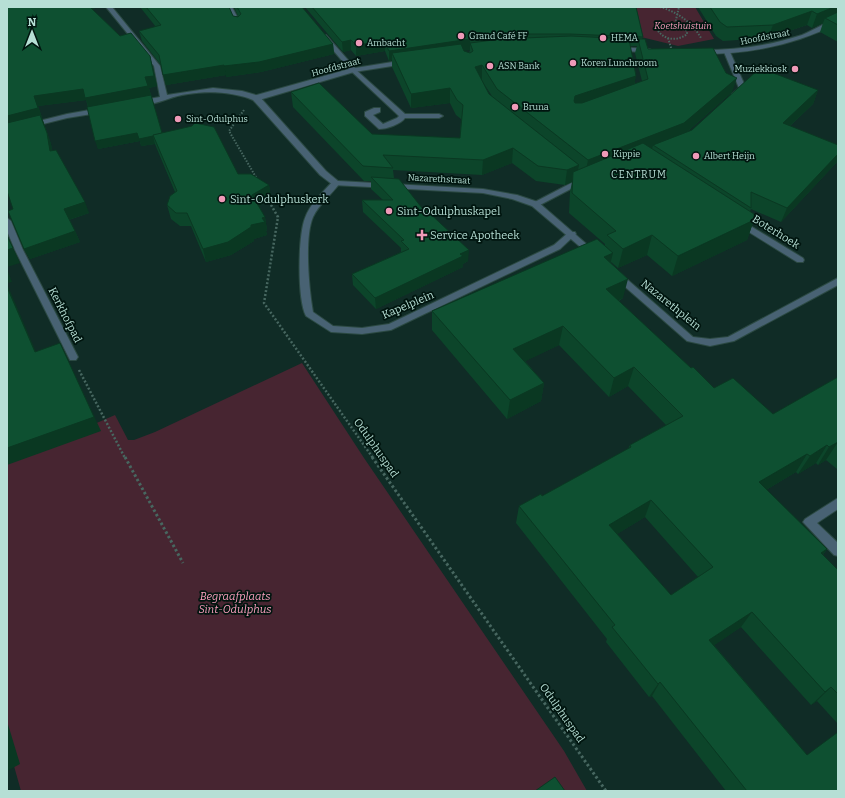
<svg xmlns="http://www.w3.org/2000/svg" width="845" height="798" font-family="Bitter,serif">
  <style>
    .green { fill: #472531 }
    .lines { fill: none; stroke-linecap: round; stroke-linejoin: round }
    .service-casing { stroke: #2b4942; stroke-width: 2 }
    .pedestrian-casing { stroke: #2b4942; stroke-width: 2 }
    .minor-casing { stroke: #2b4942; stroke-width: 2 }
    .tertiary-casing { stroke: #2b4942; stroke-width: 2 }
    .path-far2 { stroke: #476760; stroke-width: 2; stroke-dasharray: 1.5 1.5; stroke-linecap: butt }
    .path-far1 { stroke: #476760; stroke-width: 2.5; stroke-dasharray: 2 2; stroke-linecap: butt }
    .path { stroke: #476760; stroke-width: 3; stroke-dasharray: 2.5 2.5; stroke-linecap: butt }
    .service { fill: #486273; fill-rule: evenodd }
    .pedestrian { fill: #486273; fill-rule: evenodd }
    .minor { fill: #486273; fill-rule: evenodd }
    .tertiary { fill: #486273; fill-rule: evenodd }
    .wall { fill: #0c452a; fill-rule: evenodd }
    .shaded-wall { fill: #0a3822 }
    .building { fill: #0e5031; stroke: #0a3822; fill-rule: evenodd }
    .poi-dot { fill: #ef9ab8; stroke: #00150f; stroke-width: 1.5 }
    .labels { text-anchor: middle; dominant-baseline: central; stroke-width: 3.5; stroke-linejoin: round; paint-order: stroke }
    .far-park-label { font-size: 9px; font-style: italic; fill: #f99fbe; stroke: #00150f }
    .far-poi-label { font-size: 9px; fill: #b6dfd5; stroke: #00150f; text-anchor: start }
    .far-street-label { font-size: 9px; fill: #b6dfd5; stroke: #00150f }
    .far-neighbourhood-label { font-size: 10px; letter-spacing: 1px; fill: #b6dfd5; stroke: #00150f }
    .poi-label { font-size: 11px; fill: #b6dfd5; stroke: #00150f; text-anchor: start }
    .street-label { font-size: 11px; fill: #b6dfd5; stroke: #00150f }
    .park-label { font-size: 11px; font-style: italic; fill: #f99fbe; stroke: #00150f }
  </style>
  <rect width="100%" height="100%" fill="#102c26"/>
  <g class="green">
    <path d="M 628,7 L 695,7 L 714,39 L 678,46 L 641,37 Z"/>
    <path d="M 302,363 L 364,458 L 564,751 L 587,791 L 21,791 L 7,741 L 7,462 L 115,415 L 128,440 L 134,440 L 155,432 Z"/>
  </g>
  <g class="lines">
    <defs>
      <g id="service">
        <path d="M 226,7 L 232,7 L 241,24 L 240,25 L 236,25 Z"/>
        <path d="M 351,69 L 355,69 L 405,114 L 439,114 L 443,116 L 439,118 L 405,118 C 401,124 387,129 379,129 L 365,116 L 365,112 L 374,108 L 380,108 L 380,112 L 373,115 L 383,124 L 397,118 L 399,116 L 351,71 Z"/>
      </g>
      <g id="pedestrian">
        <path d="M 725,51 L 730,52 L 746,88 L 736,96 L 732,94 L 739,88 L 724,52 Z"/>
        <path d="M 579,179 L 585,179 L 586,181 L 538,206 L 532,206 L 531,204 Z"/>
        <path d="M 739,219 L 803,258 L 804,260 L 803,262 L 797,262 L 736,224 L 735,222 Z"/>
      </g>
      <g id="minor">
        <path d="M 838,18 L 838,23 C 795,45 750,54 702,54 L 699,52 L 702,50 C 736,50 769,46 802,35 C 814,30 826,22 838,18 Z"/>
        <path d="M 322,35 L 326,35 L 355,68 L 405,60 L 408,62 L 405,64 L 354,72 L 259,100 L 253,100 L 253,96 L 349,69 L 322,37 Z"/>
        <path d="M 618,47 L 650,49 L 653,51 L 650,53 L 616,50 L 616,48 Z"/>
        <path d="M 333,181 L 339,181 L 340,183 C 332,194 319,204 313,217 C 304,238 309,289 313,312 L 333,326 L 362,328 L 389,324 L 554,245 L 569,232 L 575,232 L 576,234 L 560,249 L 391,330 L 362,334 L 331,332 L 306,316 C 297,299 298,236 305,218 C 310,204 323,192 333,181 Z"/>
        <path d="M 7,218 L 11,221 L 23,250 L 78,357 L 76,360 L 70,360 L 15,250 L 7,231 Z"/>
        <path d="M 838,498 L 838,509 L 817,523 L 838,543 L 838,556 L 834,555 L 803,522 L 805,519 Z"/>
      </g>
      <g id="tertiary">
        <path d="M 106,7 L 112,7 L 160,66 L 167,95 L 213,88 L 242,91 L 259,96 L 326,171 L 338,181 L 483,189 L 517,195 L 538,202 L 598,254 L 594,257 L 591,256 L 532,206 L 512,199 L 483,193 L 333,185 L 320,175 L 253,100 C 228,90 194,90 168,99 C 160,102 146,106 137,105 L 137,101 L 160,97 L 154,66 Z"/>
        <path d="M 101,108 L 104,108 L 104,112 L 67,118 L 7,133 L 7,129 L 67,114 Z"/>
        <path d="M 618,273 L 621,274 L 693,337 L 710,339 L 728,337 L 838,278 L 838,285 L 734,341 L 710,346 L 687,341 L 615,278 L 614,276 L 615,274 Z"/>
      </g>
    </defs>
    <use href="#service" class="service-casing"/>
    <use href="#pedestrian" class="pedestrian-casing"/>
    <use href="#minor" class="minor-casing"/>
    <use href="#tertiary" class="tertiary-casing"/>
    <g class="path-far2">
      <path d="M 660,7 C 677,12 692,22 701,38"/>
      <path d="M 666,24 L 678,25 L 687,31 L 687,34 C 677,42 663,40 657,29 Z"/>
      <path d="M 675,24 L 679,7"/>
      <path d="M 668,38 L 672,51"/>
      <path d="M 244,110 L 229,131 L 257,179"/>
      <path d="M 267,197 L 268,199"/>
    </g>
    <g class="path-far1">
      <path d="M 267,198 L 278,217 L 264,303 L 373,458"/>
      <path d="M 79,370 L 125,458"/>
    </g>
    <g class="path">
      <path d="M 125,457 L 183,563"/>
      <path d="M 372,457 L 606,791"/>
    </g>
    <use href="#service" class="service"/>
    <use href="#pedestrian" class="pedestrian"/>
    <use href="#minor" class="minor"/>
    <use href="#tertiary" class="tertiary"/>
  </g>
  <g class="wall">
    <path d="M 7,7 L 99,7 L 92,9 L 153,67 L 157,86 L 149,88 L 162,133 L 238,174 L 269,185 L 271,198 L 259,206 L 265,217 L 267,230 L 266,231 L 267,235 L 254,239 L 254,241 L 231,255 L 206,262 L 191,226 L 180,226 L 171,219 L 167,205 L 175,192 L 157,149 L 155,144 L 141,146 L 140,141 L 98,149 L 88,107 L 86,100 L 38,106 L 51,144 L 52,151 L 89,213 L 69,220 L 75,231 L 80,242 L 30,259 L 24,249 L 13,209 Z"/>
    <path d="M 140,7 L 229,7 L 233,16 L 238,16 L 234,7 L 302,7 L 333,44 L 334,54 L 261,72 L 226,77 L 226,75 L 166,85 L 161,65 L 142,41 L 139,31 L 156,27 Z"/>
    <path d="M 305,7 L 636,7 L 643,37 L 642,39 L 648,49 L 732,92 L 687,132 L 818,90 L 813,104 L 790,126 L 837,162 L 781,222 L 751,209 L 750,211 L 754,220 L 747,240 L 672,276 L 647,255 L 618,268 L 611,262 L 611,263 L 623,298 L 619,301 L 691,368 L 714,388 L 773,414 L 838,377 L 838,468 L 837,469 L 826,460 L 818,465 L 816,463 L 798,474 L 796,472 L 766,490 L 827,549 L 823,555 L 838,570 L 838,724 L 817,701 L 811,705 L 741,627 L 714,645 L 838,791 L 726,791 L 652,696 L 649,697 L 606,642 L 607,639 L 516,523 L 519,506 L 542,496 L 628,449 L 630,445 L 666,425 L 628,386 L 609,397 L 559,345 L 525,361 L 544,383 L 541,401 L 507,419 L 432,330 L 432,311 L 605,246 L 605,244 L 569,213 L 570,192 L 572,182 L 565,185 L 536,181 L 512,163 L 482,175 L 393,170 L 394,178 L 422,208 L 468,261 L 463,264 L 463,267 L 376,309 L 353,285 L 352,274 L 401,252 L 401,248 L 363,212 L 362,200 L 383,200 L 371,189 L 371,181 L 364,181 L 293,107 L 291,92 L 372,134 L 460,138 L 461,119 L 456,115 L 450,103 L 411,108 L 392,67 L 392,60 L 389,61 L 385,51 L 356,56 L 351,50 L 343,52 ZM 630,46 L 637,46 L 635,53 L 642,81 L 635,84 ZM 464,50 L 470,50 L 469,53 L 464,51 ZM 482,81 L 492,96 L 489,94 ZM 645,517 L 698,577 L 671,595 L 617,534 Z"/>
    <path d="M 698,7 L 838,7 L 838,42 L 820,32 L 823,23 L 812,28 L 807,25 L 768,38 L 723,41 L 716,36 Z"/>
  </g>
  <g class="shaded-wall">
    <path d="M 85,7 L 99,7 L 86,11 Z"/>
    <path d="M 834,7 L 838,7 L 838,17 L 825,18 L 823,23 L 812,28 L 817,14 Z"/>
    <path d="M 812,11 L 807,25 L 768,38 L 773,25 Z"/>
    <path d="M 470,39 L 470,50 L 395,60 L 392,53 L 392,60 L 389,61 L 389,51 Z"/>
    <path d="M 351,40 L 351,50 L 343,52 L 342,42 Z"/>
    <path d="M 384,41 L 385,51 L 356,56 L 356,45 Z"/>
    <path d="M 333,44 L 334,54 L 261,72 L 226,77 L 224,66 Z"/>
    <path d="M 150,56 L 157,86 L 149,88 L 151,96 L 89,108 L 86,100 L 38,106 L 51,144 L 54,162 L 7,128 L 7,116 L 34,96 L 83,89 L 145,77 Z"/>
    <path d="M 224,65 L 226,75 L 166,85 L 163,75 Z"/>
    <path d="M 482,65 L 482,80 L 475,67 Z"/>
    <path d="M 636,76 L 633,91 L 572,116 L 575,96 Z"/>
    <path d="M 737,78 L 732,92 L 680,138 L 653,145 L 652,149 L 585,175 L 588,160 Z"/>
    <path d="M 450,88 L 450,103 L 411,108 L 411,94 Z"/>
    <path d="M 818,90 L 813,104 L 778,137 L 783,123 Z"/>
    <path d="M 137,133 L 153,136 L 155,144 L 141,146 L 140,141 L 98,149 L 95,141 Z"/>
    <path d="M 513,148 L 512,163 L 482,175 L 483,160 Z"/>
    <path d="M 838,154 L 838,161 L 837,162 L 781,222 L 787,208 Z"/>
    <path d="M 579,165 L 576,180 L 573,172 L 572,182 L 565,185 L 567,170 Z"/>
    <path d="M 269,185 L 271,198 L 255,209 L 252,195 Z"/>
    <path d="M 85,202 L 89,213 L 68,220 L 64,209 Z"/>
    <path d="M 265,217 L 267,230 L 266,231 L 267,235 L 254,239 L 254,241 L 231,255 L 206,262 L 203,249 L 251,225 L 262,218 Z"/>
    <path d="M 754,220 L 747,240 L 672,276 L 678,256 Z"/>
    <path d="M 75,231 L 80,242 L 30,259 L 24,249 Z"/>
    <path d="M 7,235 L 20,263 L 7,267 Z"/>
    <path d="M 652,235 L 647,255 L 618,268 L 623,249 Z"/>
    <path d="M 469,250 L 468,261 L 463,264 L 463,267 L 376,309 L 375,298 Z"/>
    <path d="M 613,253 L 608,273 L 604,257 Z"/>
    <path d="M 7,269 L 12,282 L 7,283 Z"/>
    <path d="M 628,279 L 623,298 L 602,308 L 606,289 Z"/>
    <path d="M 7,284 L 42,366 L 35,352 L 7,287 Z"/>
    <path d="M 563,326 L 559,345 L 511,368 L 513,349 Z"/>
    <path d="M 60,343 L 101,431 L 7,465 L 7,448 Z"/>
    <path d="M 634,367 L 628,386 L 609,397 L 614,378 Z"/>
    <path d="M 544,383 L 541,401 L 507,419 L 510,400 Z"/>
    <path d="M 838,442 L 826,460 L 818,465 L 829,447 Z"/>
    <path d="M 827,445 L 816,463 L 798,474 L 810,456 Z"/>
    <path d="M 807,454 L 796,472 L 749,500 L 759,482 Z"/>
    <path d="M 651,500 L 645,517 L 604,542 L 609,525 Z"/>
    <path d="M 827,549 L 815,566 L 821,553 Z"/>
    <path d="M 752,612 L 741,627 L 700,655 L 709,640 Z"/>
    <path d="M 660,682 L 652,696 L 649,697 L 658,684 Z"/>
    <path d="M 831,687 L 817,701 L 811,705 L 825,692 Z"/>
    <path d="M 7,721 L 20,764 L 7,771 Z"/>
  </g>
  <g class="building">
    <path d="M 7,7 L 90,7 L 120,36 L 131,33 L 150,56 L 154,76 L 145,77 L 148,86 L 85,98 L 83,89 L 34,96 L 38,108 L 7,116 Z"/>
    <path d="M 146,7 L 229,7 L 233,16 L 238,17 L 241,14 L 237,7 L 302,7 L 333,44 L 259,62 L 224,66 L 224,65 L 163,75 L 159,55 L 139,31 L 161,25 Z"/>
    <path d="M 312,7 L 636,7 L 643,37 L 570,34 L 530,34 L 470,39 L 389,51 L 384,41 L 356,45 L 351,40 L 342,42 Z"/>
    <path d="M 710,7 L 834,7 L 817,14 L 812,11 L 773,25 L 727,27 L 720,22 Z"/>
    <path d="M 838,12 L 838,25 L 825,18 Z"/>
    <path d="M 571,36 L 629,39 L 636,76 L 575,96 L 574,101 L 575,103 L 582,103 L 648,79 L 638,39 L 645,39 L 648,49 L 713,48 L 726,73 L 737,78 L 684,123 L 588,160 L 497,89 L 482,65 L 475,67 L 489,94 L 579,165 L 567,170 L 538,166 L 513,148 L 483,160 L 383,155 L 393,168 L 363,166 L 291,92 L 319,83 L 372,134 L 460,138 L 463,105 L 457,100 L 450,88 L 411,94 L 392,53 L 461,44 L 464,51 L 470,53 L 473,51 L 470,43 L 501,39 Z"/>
    <path d="M 760,68 L 818,90 L 783,123 L 838,145 L 838,154 L 787,208 L 751,192 L 751,208 L 653,145 L 692,130 Z"/>
    <path d="M 151,95 L 162,133 L 153,136 L 139,139 L 137,133 L 95,141 L 87,107 Z"/>
    <path d="M 40,115 L 47,133 L 50,151 L 56,150 L 85,202 L 64,209 L 75,231 L 24,249 L 8,211 L 13,209 L 7,191 L 7,123 Z"/>
    <path d="M 195,123 L 214,127 L 238,174 L 251,174 L 269,185 L 252,195 L 265,217 L 262,218 L 265,222 L 251,225 L 251,227 L 228,242 L 203,249 L 187,213 L 176,213 L 167,205 L 170,196 L 177,191 L 153,135 L 192,126 Z"/>
    <path d="M 643,143 L 754,214 L 754,220 L 678,256 L 652,235 L 623,249 L 607,235 L 616,231 L 572,193 L 573,172 Z"/>
    <path d="M 371,177 L 399,179 L 422,208 L 424,208 L 469,250 L 460,254 L 463,256 L 375,298 L 352,274 L 409,249 L 401,241 L 404,240 L 362,200 L 393,200 Z"/>
    <path d="M 7,236 L 13,248 L 7,250 Z"/>
    <path d="M 597,239 L 613,253 L 604,257 L 628,279 L 606,289 L 691,368 L 693,367 L 714,388 L 733,378 L 773,414 L 838,377 L 838,442 L 829,447 L 827,445 L 810,456 L 807,454 L 759,482 L 827,549 L 821,553 L 838,570 L 838,694 L 831,687 L 825,692 L 752,612 L 709,640 L 807,755 L 838,732 L 838,791 L 747,791 L 660,682 L 658,684 L 612,627 L 615,625 L 519,506 L 541,494 L 542,496 L 631,447 L 630,445 L 683,416 L 634,367 L 614,378 L 563,326 L 513,349 L 544,383 L 510,400 L 432,311 ZM 651,500 L 713,567 L 671,595 L 609,525 Z"/>
    <path d="M 7,287 L 35,352 L 60,343 L 94,417 L 7,448 Z"/>
    <path d="M 555,777 L 565,791 L 535,791 Z"/>
  </g>
  <g class="poi-dot">
    <circle cx="461" cy="36" r="4"/>
    <circle cx="603" cy="38" r="4"/>
    <circle cx="359" cy="43" r="4"/>
    <circle cx="573" cy="63" r="4"/>
    <circle cx="490" cy="66" r="4"/>
    <circle cx="795" cy="69" r="4"/>
    <circle cx="515" cy="107" r="4"/>
    <circle cx="178" cy="119" r="4"/>
    <circle cx="605" cy="154" r="4"/>
    <circle cx="696" cy="156" r="4"/>
    <circle cx="222" cy="199" r="4"/>
    <circle cx="389" cy="211" r="4"/>
    <path d="M420 229h4v4h4v4h-4v4h-4v-4h-4v-4h4z"/>
  </g>
  <g class="labels">
    <g class="far-park-label">
      <text x="683" y="26">Koetshuistuin</text>
    </g>
    <g class="far-poi-label">
      <text x="469" y="36">Grand Café FF</text>
      <text x="611" y="38">HEMA</text>
      <text x="367" y="43">Ambacht</text>
      <text x="581" y="63">Koren Lunchroom</text>
      <text x="498" y="66">ASN Bank</text>
      <text x="787" y="69" text-anchor="end">Muziekkiosk</text>
      <text x="523" y="107">Bruna</text>
      <text x="186" y="119">Sint-Odulphus</text>
      <text x="613" y="154">Kippie</text>
      <text x="704" y="156">Albert Heijn</text>
    </g>
    <g class="far-street-label">
      <text transform="translate(765 37) rotate(-11)">Hoofdstraat</text>
      <text transform="translate(336 67) rotate(-15)">Hoofdstraat</text>
      <text transform="translate(439 179) rotate(3)">Nazarethstraat</text>
    </g>
    <g class="far-neighbourhood-label">
      <text x="639" y="175">CENTRUM</text>
    </g>
    <g class="poi-label">
      <text x="230" y="199">Sint-Odulphuskerk</text>
      <text x="397" y="211">Sint-Odulphuskapel</text>
      <text x="430" y="235">Service Apotheek</text>
    </g>
    <g class="street-label">
      <text transform="translate(776 232) rotate(32)">Boterhoek</text>
      <text transform="translate(408 305) rotate(-23)">Kapelplein</text>
      <text transform="translate(671 305) rotate(39)">Nazarethplein</text>
      <text transform="translate(65 315) rotate(63)">Kerkhofpad</text>
      <text transform="translate(376 448) rotate(55)">Odulphuspad</text>
      <text transform="translate(562 713) rotate(55)">Odulphuspad</text>
    </g>
    <g class="park-label">
      <text x="235" y="596">Begraafplaats<tspan x="235" dy="13">Sint-Odulphus</tspan></text>
    </g>
  </g>
  <rect width="845" height="798" fill="none" stroke="#b6dfd5" stroke-width="16"/>
  <g transform="translate(32 32)" stroke="#00150f" stroke-width="3" paint-order="stroke">
  <path d="M0-3L7 15L0 10L-7 15Z" fill="#b6dfd5"/>
  <text y="-6" font-size="11" font-weight="bold" text-anchor="middle" fill="#b6dfd5">N</text>
  </g>
</svg>
